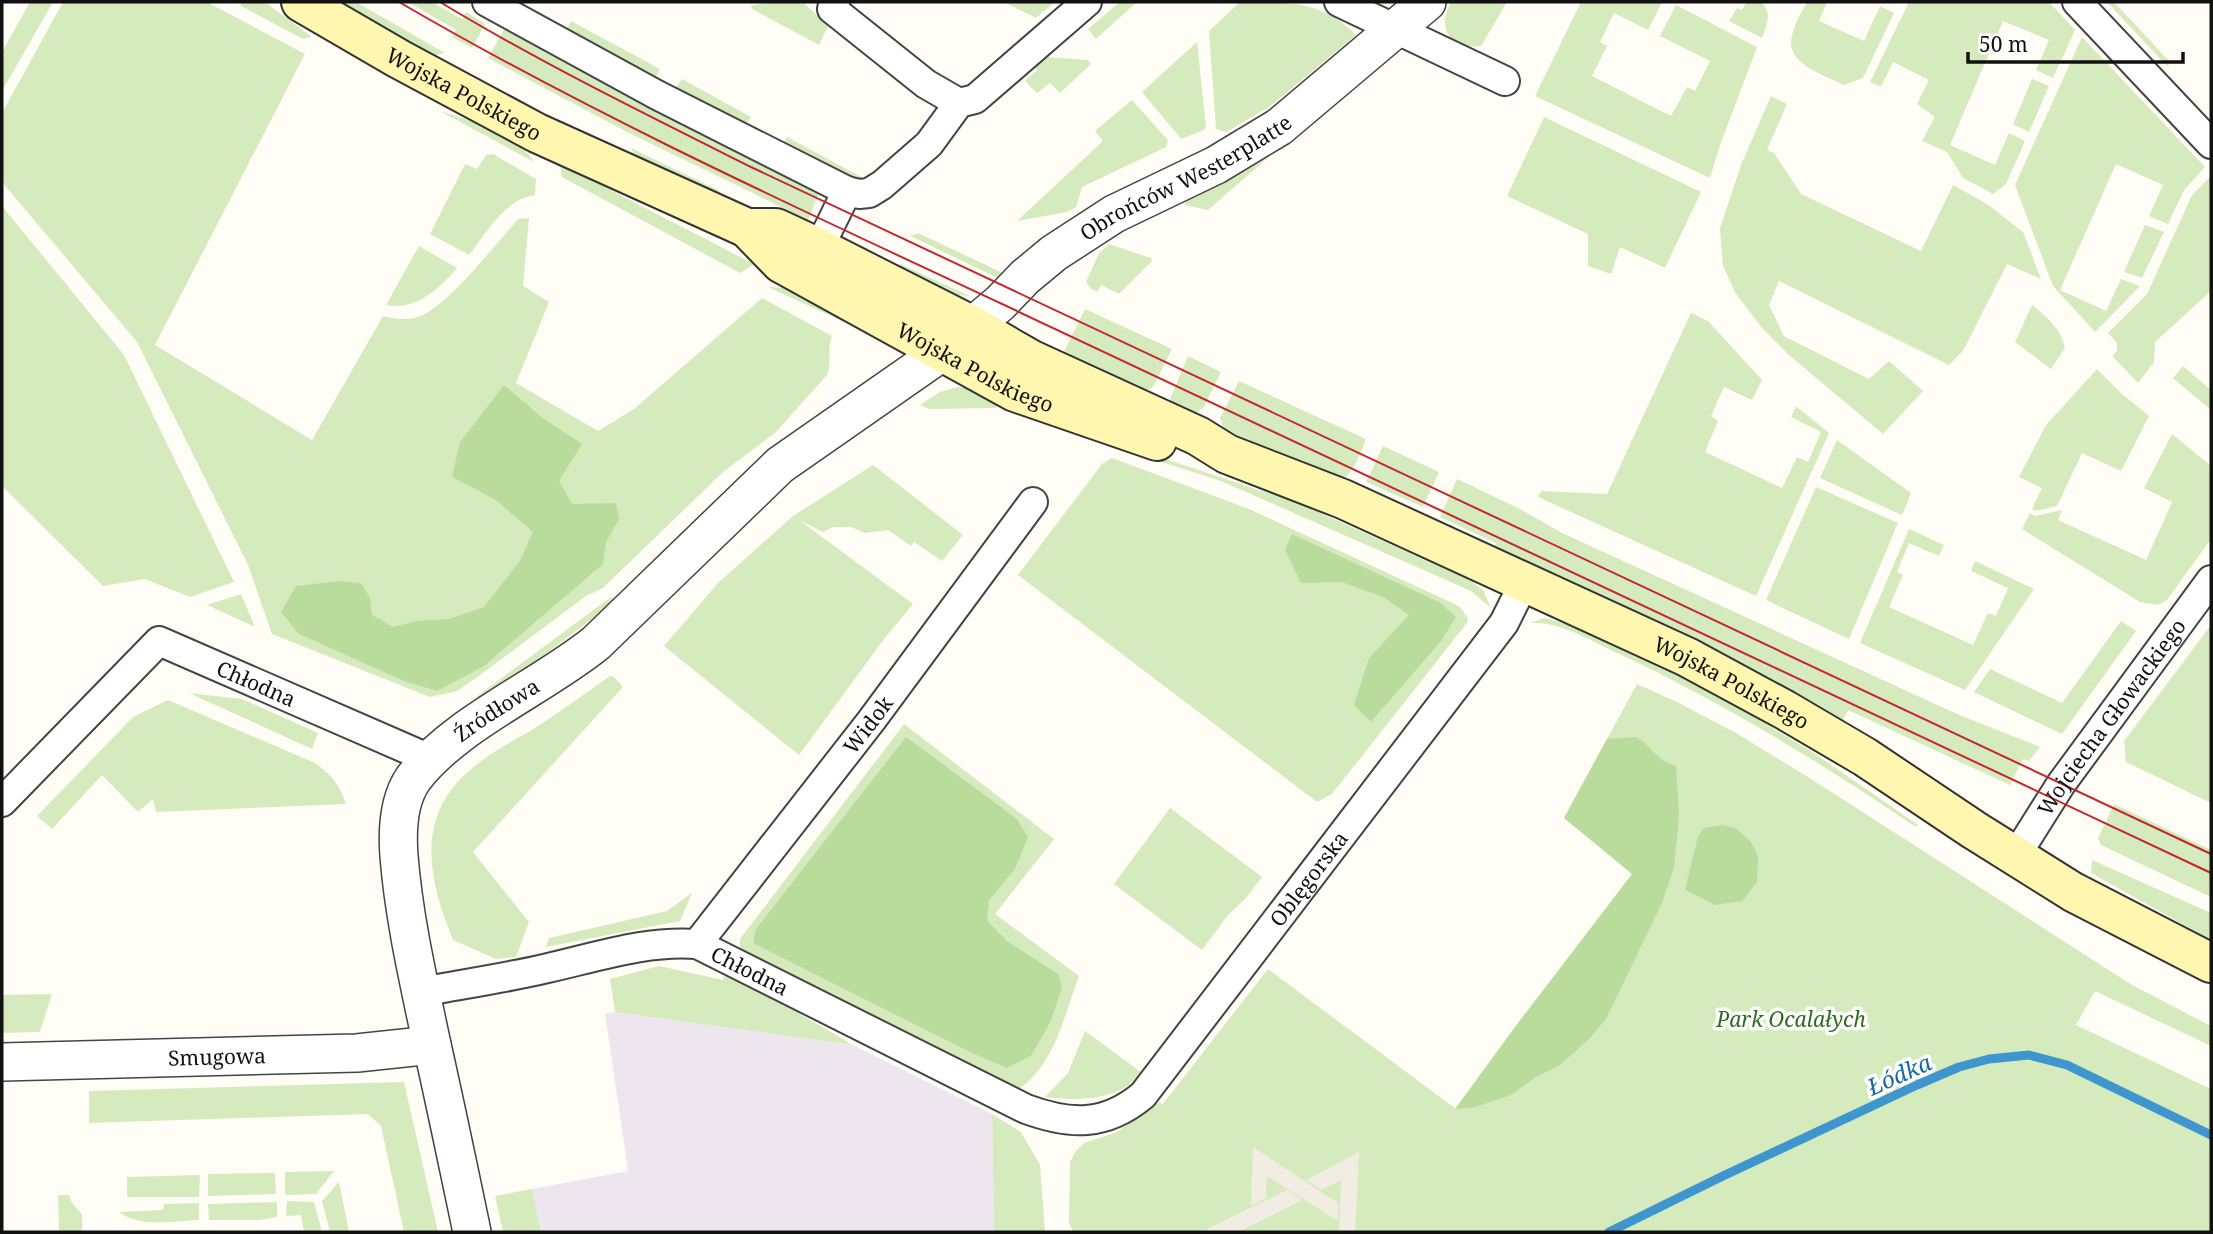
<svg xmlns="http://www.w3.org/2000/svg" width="2213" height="1234" font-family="'Noto Serif',serif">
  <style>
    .industrial { fill: #eee6ef }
    .green { fill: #d5ebbd }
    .forest { fill: #b9dc9c }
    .plaza { fill: #f1ede2 }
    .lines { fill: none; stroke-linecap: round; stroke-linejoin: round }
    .stream { stroke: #3f96cf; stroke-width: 9 }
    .minor-casing { stroke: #444; stroke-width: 32 }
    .tertiary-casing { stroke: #444; stroke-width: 40 }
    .secondary-casing { stroke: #333; stroke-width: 42 }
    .minor { stroke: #fff; stroke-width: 28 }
    .tertiary { stroke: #fff; stroke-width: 37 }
    .secondary { stroke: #fff6b0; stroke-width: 38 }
    .tram { stroke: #c4262e; stroke-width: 2 }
    .labels { text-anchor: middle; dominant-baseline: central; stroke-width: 7; stroke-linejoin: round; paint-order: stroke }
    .street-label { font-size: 21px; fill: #111; stroke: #fff }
    .park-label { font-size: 21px; font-style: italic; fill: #2f6b1f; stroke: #fff }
    .water-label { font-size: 23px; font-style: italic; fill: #1768a6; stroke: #fff }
  </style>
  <rect width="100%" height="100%" fill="#fffdf5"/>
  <path class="industrial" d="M 615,1012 L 853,1045 L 992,1114 L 994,1232 L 541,1232 L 532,1189 L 628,1171 L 605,1013 Z"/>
  <g class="green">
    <path d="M 30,2 L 53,2 L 2,91 L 2,52 Z"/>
    <path d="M 63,2 L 207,2 L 305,54 L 155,345 L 312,440 L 383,316 C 396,319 408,321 421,316 C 449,304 496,244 518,219 L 529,218 L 523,286 L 549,302 L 516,383 L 598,431 L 634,409 L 762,298 L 832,336 C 826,351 833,359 827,375 L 775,433 L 723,472 L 603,588 L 586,596 L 476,678 L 457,691 L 430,697 L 272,634 L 248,565 L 137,342 L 2,182 L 2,113 Z"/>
    <path d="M 240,2 L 265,2 L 312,37 L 303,39 L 241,6 Z"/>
    <path d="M 335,2 L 356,2 L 445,53 L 431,56 Z"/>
    <path d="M 408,2 L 432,2 L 462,19 L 466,12 L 485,24 L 472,48 L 452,37 L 456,30 Z"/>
    <path d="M 768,2 L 803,2 L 828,26 L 819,45 L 752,9 L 751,6 Z"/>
    <path d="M 1004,2 L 1055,2 L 1036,18 Z"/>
    <path d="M 1120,2 L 1137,2 L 1096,39 L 1088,29 Z"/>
    <path d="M 1240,2 C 1288,2 1322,0 1356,35 L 1269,107 L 1226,132 L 1216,129 L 1209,31 Z"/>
    <path d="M 1451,2 L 1507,2 L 1481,46 C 1450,50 1436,28 1451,2 Z"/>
    <path d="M 1581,2 L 1662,2 L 1648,30 L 1614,13 L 1600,42 L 1607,46 L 1592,76 L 1671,116 L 1687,87 L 1695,91 L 1710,61 L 1660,36 L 1676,5 L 1757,47 L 1720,145 L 1710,178 L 1535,96 Z"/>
    <path d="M 1747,2 L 1761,2 C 1773,13 1767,24 1762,38 L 1729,21 L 1737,8 L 1742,10 Z"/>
    <path d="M 1807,2 L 1827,2 L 1819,21 L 1864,41 L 1880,6 L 1894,13 L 1863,78 L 1844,85 C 1822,74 1782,63 1793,32 C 1796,21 1802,11 1807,2 Z"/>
    <path d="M 1909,2 L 2049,2 L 2075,30 L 2053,78 L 2036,70 L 2049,40 L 2003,21 L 1950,145 L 1995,165 L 2009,133 L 2025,141 L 2006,184 L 1993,194 L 1963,178 L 1947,152 L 1922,141 L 1935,117 L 1917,104 L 1929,80 L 1893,62 L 1881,87 L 1870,82 Z"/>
    <path d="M 2107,2 L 2114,2 L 2171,63 L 2167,66 Z"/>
    <path d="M 571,21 L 660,69 L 655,79 L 565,33 Z"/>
    <path d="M 507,24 L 817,189 L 819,193 L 808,220 L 627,132 L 488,58 Z"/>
    <path d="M 2082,37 L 2205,167 L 2184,190 L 2168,224 L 2149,216 L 2163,185 L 2116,164 L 2060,290 L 2106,311 L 2121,279 L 2140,286 L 2095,332 L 2053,286 L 2015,185 Z"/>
    <path d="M 1197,42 L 1206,127 L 1204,130 L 1181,139 L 1142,92 Z"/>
    <path d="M 1047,57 L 1088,60 L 1091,64 L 1060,93 L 1050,83 L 1037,93 L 1025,81 L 1037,70 L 1034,66 Z"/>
    <path d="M 682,79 L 751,117 L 744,127 L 674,91 Z"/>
    <path d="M 2032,79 L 2049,86 L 2029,132 L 2013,124 Z"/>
    <path d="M 1771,96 L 1787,104 L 1767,150 L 1774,153 L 1801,194 L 1921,251 L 1953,185 L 1987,204 L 2023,232 L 2041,279 L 2007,264 L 1963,351 L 1949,365 L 1779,281 L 1769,305 L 1784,336 L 1869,379 L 1889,361 L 1923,391 L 1883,434 L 1789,355 L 1762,328 L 1736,294 L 1723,266 L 1720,228 L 1741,165 Z"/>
    <path d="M 1132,100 L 1168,140 L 1166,147 L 1082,187 L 1076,207 L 1067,212 L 1017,221 L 1103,141 L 1095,131 Z"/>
    <path d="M 440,111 C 473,122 515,131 534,162 Z"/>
    <path d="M 1544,117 L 1701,192 L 1665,268 L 1620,247 L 1611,274 L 1588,266 L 1588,234 L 1507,196 Z"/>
    <path d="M 787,137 L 867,180 L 850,179 L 780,147 Z"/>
    <path d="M 631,148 L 718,190 L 724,197 L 638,163 Z"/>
    <path d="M 493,154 L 536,179 L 535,195 C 504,200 487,232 469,255 L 430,234 L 465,164 L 477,169 L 486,155 Z"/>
    <path d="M 1269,155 L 1270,156 L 1208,210 L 1185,205 L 1185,200 Z"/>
    <path d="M 560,164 L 754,264 L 740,273 L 562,177 Z"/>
    <path d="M 2211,176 L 2211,291 L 2155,342 L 2154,362 L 2138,383 L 2112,356 L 2117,351 L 2117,343 L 2108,333 L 2147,294 L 2192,195 Z"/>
    <path d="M 2,206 L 124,355 L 234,582 L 190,597 L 145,579 L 103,586 L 2,486 Z"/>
    <path d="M 2145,225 L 2164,232 L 2142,278 L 2124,272 Z"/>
    <path d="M 918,233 L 1005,274 L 1000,279 L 910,236 Z"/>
    <path d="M 1109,244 L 1151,258 L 1152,261 L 1119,294 L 1101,285 L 1097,292 L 1091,289 L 1086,282 L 1099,253 Z"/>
    <path d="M 419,246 L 457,268 C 439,289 415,311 386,305 Z"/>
    <path d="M 900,264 L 970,296 L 955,295 L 896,270 Z"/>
    <path d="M 768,287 L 790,288 L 845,316 L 842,321 Z"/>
    <path d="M 2032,305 C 2047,317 2061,329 2065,348 L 2051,369 L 2015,342 Z"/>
    <path d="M 1085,309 L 1172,349 L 1153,387 L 1146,391 L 1063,354 Z"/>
    <path d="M 1691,313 L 1708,321 L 1762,380 L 1752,400 L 1724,387 L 1711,416 L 1718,421 L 1705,452 L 1782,488 L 1797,457 L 1808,462 L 1821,432 L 1791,417 L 1796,406 L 1829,433 L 1756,596 L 1538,497 L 1541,491 L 1607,494 Z"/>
    <path d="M 1188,356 L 1221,372 L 1204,407 L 1194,415 L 1172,403 L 1170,399 Z"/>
    <path d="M 2183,366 L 2211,390 L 2211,410 L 2173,378 Z"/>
    <path d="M 2097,369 L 2122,394 L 2149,416 L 2121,471 L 2082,453 L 2057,506 L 2036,511 L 2032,509 L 2042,488 L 2019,477 L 2046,425 Z"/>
    <path d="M 1239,381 L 1366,439 C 1360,452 1353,479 1337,481 L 1224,429 L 1220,418 Z"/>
    <path d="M 958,387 L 970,388 L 1004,401 L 995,408 L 929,409 L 920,405 L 940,392 Z"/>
    <path d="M 2172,434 L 2211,466 L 2211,539 L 2167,600 L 2158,605 L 2140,602 L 2022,529 L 2030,513 L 2035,516 L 2062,510 L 2058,520 L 2146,560 L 2172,502 L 2144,488 Z"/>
    <path d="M 1837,440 L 1911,493 L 1902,515 L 1820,478 Z"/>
    <path d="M 1124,445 L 1303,505 L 1471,581 L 1483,590 L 1491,608 L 1471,591 L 1453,583 L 1221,481 L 1124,450 Z"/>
    <path d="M 1383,446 L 1439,472 L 1423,507 L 1366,482 Z"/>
    <path d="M 1112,458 L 1249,509 L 1459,606 L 1468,618 L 1467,623 L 1332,794 L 1317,802 L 1018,575 L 1102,464 Z"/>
    <path d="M 873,465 L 963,535 L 942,561 L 914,542 L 911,546 L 888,530 L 865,533 L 851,527 L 833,527 L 823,532 L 799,520 L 913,604 L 884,639 L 799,755 L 664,646 L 718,583 L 793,516 Z"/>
    <path d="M 1457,479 L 1520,509 L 1562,533 L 1715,603 L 1957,714 L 2040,747 L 2029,761 L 2023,759 L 2010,785 L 1848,710 L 1840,726 L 1492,552 L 1496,543 L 1440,517 Z"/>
    <path d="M 1816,487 L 1898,523 L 1849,639 L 1766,600 Z"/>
    <path d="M 1909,529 L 1944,545 L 1939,556 L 1909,543 L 1897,572 L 1903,575 L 1889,607 L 1973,645 L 1988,613 L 1996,616 L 2008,588 L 1971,571 L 1975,561 L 2034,589 L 1965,690 L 1860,643 Z"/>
    <path d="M 241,594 L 255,627 L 207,605 Z"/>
    <path d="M 611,597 L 613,599 L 601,612 L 514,678 L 484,698 L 476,697 Z"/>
    <path d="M 1545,618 L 1569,625 L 1661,667 L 1740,708 L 1817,755 L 1918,825 L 1916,827 C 1820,762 1720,701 1615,652 C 1588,640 1560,621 1529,623 Z"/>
    <path d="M 2121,621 L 2136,631 L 2062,734 L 1974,692 L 1990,669 L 2062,703 Z"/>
    <path d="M 2211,625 L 2211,803 L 2126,762 L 2124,741 Z"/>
    <path d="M 610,676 L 614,677 L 623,687 L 473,852 L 529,922 L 516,957 L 496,959 L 453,940 C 426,874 414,810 480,762 C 495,750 513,741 530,731 C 557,714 583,695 610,676 Z"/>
    <path d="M 1637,684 L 1677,702 L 1736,733 L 1808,777 L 2132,985 L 2211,1026 L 2211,1046 L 2095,991 L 2076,1025 L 2211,1089 L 2211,1232 L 1073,1232 L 1069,1222 L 1070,1162 L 1076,1151 L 1084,1143 L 1117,1132 L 1155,1105 L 1160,1102 L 1162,1105 L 1268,969 L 1456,1109 L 1515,1027 L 1633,874 L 1564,818 Z"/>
    <path d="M 189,693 L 242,699 L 318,733 L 312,749 Z"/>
    <path d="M 168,700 L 315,763 C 331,774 340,785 346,804 L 156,812 L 153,799 L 138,812 L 102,775 L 52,829 L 37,816 L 133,717 Z"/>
    <path d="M 904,724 L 1054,839 L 995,914 L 1079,976 C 1064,1016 1055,1064 1019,1089 L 740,950 L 740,939 Z"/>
    <path d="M 2114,804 L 2211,850 L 2211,897 L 2101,845 L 2098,838 Z"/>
    <path d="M 1170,808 L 1262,877 L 1246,898 L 1228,915 L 1202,950 L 1114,884 Z"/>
    <path d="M 2092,860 L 2211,913 L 2211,940 L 2091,873 Z"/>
    <path d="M 692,893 L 680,921 L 546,947 L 549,938 L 667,911 Z"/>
    <path d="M 659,966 L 723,980 L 724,976 L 749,984 L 853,1045 L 615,1012 L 610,979 Z"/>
    <path d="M 52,994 L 40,1032 L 2,1033 L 2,995 Z"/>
    <path d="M 1085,1031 L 1141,1072 C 1136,1077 1130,1085 1124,1088 C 1101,1101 1070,1100 1045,1097 L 1068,1073 Z"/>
    <path d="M 404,1082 L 438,1232 L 404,1232 L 381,1126 L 368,1114 L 89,1123 L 89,1091 Z"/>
    <path d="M 992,1114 L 1021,1132 L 1040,1165 L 1045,1232 L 994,1232 Z"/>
    <path d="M 334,1171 L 316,1194 L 285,1195 L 285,1172 Z"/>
    <path d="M 275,1173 L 276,1194 L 208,1196 L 208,1174 Z"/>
    <path d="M 200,1175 L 199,1197 L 127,1197 L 127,1177 Z"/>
    <path d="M 339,1182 L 349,1232 L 330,1232 L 322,1201 Z"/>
    <path d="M 532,1189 L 541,1232 L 503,1232 L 495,1196 Z"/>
    <path d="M 58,1195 L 69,1195 L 72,1203 L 82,1214 L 82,1232 L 59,1232 Z"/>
    <path d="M 287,1201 L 314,1202 L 322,1232 L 304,1232 L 301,1215 L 286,1216 Z"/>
    <path d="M 277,1202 L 277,1217 L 259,1220 L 209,1220 L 208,1204 Z"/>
    <path d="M 199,1203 L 199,1220 C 175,1221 139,1228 119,1212 L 163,1210 L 164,1204 Z"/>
  </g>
  <g class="forest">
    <path d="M 504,385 L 544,419 L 582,444 L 559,481 L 572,504 L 616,503 L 619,519 L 606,542 L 603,564 L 484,666 L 437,691 L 404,681 L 299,634 L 281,612 L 296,586 L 340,581 L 361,583 L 370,598 L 372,615 L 393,627 L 416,621 L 449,619 L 484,607 L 520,561 L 533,532 L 496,500 L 452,477 L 460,442 Z"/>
    <path d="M 1292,534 L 1439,602 L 1456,617 L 1441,641 L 1371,722 L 1354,705 L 1369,658 L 1409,615 L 1385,598 L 1342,582 L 1301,583 L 1285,550 Z"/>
    <path d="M 906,737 L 1017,819 L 1028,837 L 1015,869 L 989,900 L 987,921 L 1008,942 L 1058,974 L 1062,987 L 1051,1021 L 1031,1056 L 1007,1068 L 968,1051 L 753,943 L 756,929 Z"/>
    <path d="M 1635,737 C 1652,744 1658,764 1676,765 L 1679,815 L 1674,868 L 1661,905 L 1606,1019 L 1589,1039 L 1559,1066 L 1536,1077 L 1511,1095 L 1475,1107 L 1455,1109 L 1515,1027 L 1632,874 L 1564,818 L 1607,739 Z"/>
    <path d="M 1723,825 L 1737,829 L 1751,842 L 1758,856 L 1757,882 L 1742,901 L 1715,905 L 1685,890 L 1698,836 L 1704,828 Z"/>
  </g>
  <g class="plaza">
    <path d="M 1253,1147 L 1338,1203 L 1338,1221 L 1267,1176 L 1266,1198 L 1251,1206 Z"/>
    <path d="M 1359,1152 L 1355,1232 L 1339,1232 L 1341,1180 L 1321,1190 L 1307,1180 Z"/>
    <path d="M 1287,1190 L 1302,1200 L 1238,1232 L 1201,1232 Z"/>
  </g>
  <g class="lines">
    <path class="stream" d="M 1609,1232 L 1725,1175 L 1917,1085 L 1959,1067 L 1989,1059 L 2029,1055 L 2067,1065 L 2211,1135"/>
    <defs>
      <g id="minor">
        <path d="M 487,2 L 657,95 L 847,191"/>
        <path d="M 835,2 L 832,9 L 926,84 L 959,103"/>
        <path d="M 1339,2 L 1505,81"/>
        <path d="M 2077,2 L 2211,144"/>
        <path d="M 819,248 L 847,191 L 859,194 L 869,193 L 882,185 L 929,144 L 959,103 L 975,99 L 1087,2"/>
        <path id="s1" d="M 2,802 L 159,641 L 430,759"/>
        <path id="s2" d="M 2015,857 L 2061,784 L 2211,580"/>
        <path id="s3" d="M 697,944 L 871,721 L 1033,502"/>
        <path id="s4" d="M 421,992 C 463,984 506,978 548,968 C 597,957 647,940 697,944 L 1026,1109 C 1070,1125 1105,1127 1143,1095 L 1504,623 L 1524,583"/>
      </g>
      <g id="tertiary">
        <path id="s5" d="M 2,1062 L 357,1053 L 432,1045"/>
        <path id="s6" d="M 472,1232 C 459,1170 446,1107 432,1045 C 419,983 404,919 399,856 C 397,830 398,801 413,779 C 454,724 542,687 596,643 L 780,465 L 942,352 L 1000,303 L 1025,277 L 1054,253 L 1114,214 L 1216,165 L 1279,127 L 1427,2"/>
      </g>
      <g id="secondary">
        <path id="s7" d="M 301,2 L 399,59 L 537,133 L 747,228 L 781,263 L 1015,392 L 1157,441"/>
        <path id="s8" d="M 747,228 L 776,228 L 819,248 L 973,326 L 1030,359 L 1198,436 L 1227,454 L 1343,499 L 1687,657 L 1785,710 L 1865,757 L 1974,830 L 2073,892 L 2211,963"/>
      </g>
    </defs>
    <use href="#minor" class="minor-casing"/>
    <use href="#tertiary" class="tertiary-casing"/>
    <use href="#secondary" class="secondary-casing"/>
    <use href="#minor" class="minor"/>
    <use href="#tertiary" class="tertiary"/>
    <use href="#secondary" class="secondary"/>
    <g class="tram">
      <path d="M 399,2 C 593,115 797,208 1000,303 L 2211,873"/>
      <path d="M 440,2 C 541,63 647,115 753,168 L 2211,854"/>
    </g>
  </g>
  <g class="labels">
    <g class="street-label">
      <text stroke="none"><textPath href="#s7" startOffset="187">Wojska Polskiego</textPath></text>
      <text stroke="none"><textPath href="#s6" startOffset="1447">Obrońców Westerplatte</textPath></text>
      <text stroke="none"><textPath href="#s7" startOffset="770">Wojska Polskiego</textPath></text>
      <text stroke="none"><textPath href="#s1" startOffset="331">Chłodna</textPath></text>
      <text stroke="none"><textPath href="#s8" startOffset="1088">Wojska Polskiego</textPath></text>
      <text stroke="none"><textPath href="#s6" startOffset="572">Źródłowa</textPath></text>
      <text stroke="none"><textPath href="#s2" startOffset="170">Wojciecha Głowackiego</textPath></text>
      <text stroke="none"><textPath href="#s3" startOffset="278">Widok</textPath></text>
      <text stroke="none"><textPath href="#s4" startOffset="1046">Oblęgorska</textPath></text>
      <text stroke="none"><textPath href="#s4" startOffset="340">Chłodna</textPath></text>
      <text stroke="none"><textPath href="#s5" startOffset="215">Smugowa</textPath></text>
    </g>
    <g class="park-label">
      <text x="1791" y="1019">Park Ocalałych</text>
    </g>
    <g class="water-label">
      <text transform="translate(1899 1074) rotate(-24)">Łódka</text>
    </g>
  </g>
  <rect width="2213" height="1234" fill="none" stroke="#111111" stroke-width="7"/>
  <path d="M1968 52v10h215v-10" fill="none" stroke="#111111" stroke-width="3.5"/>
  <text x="1979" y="52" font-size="21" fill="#111111" stroke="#ffffff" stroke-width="5" paint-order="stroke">50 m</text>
</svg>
